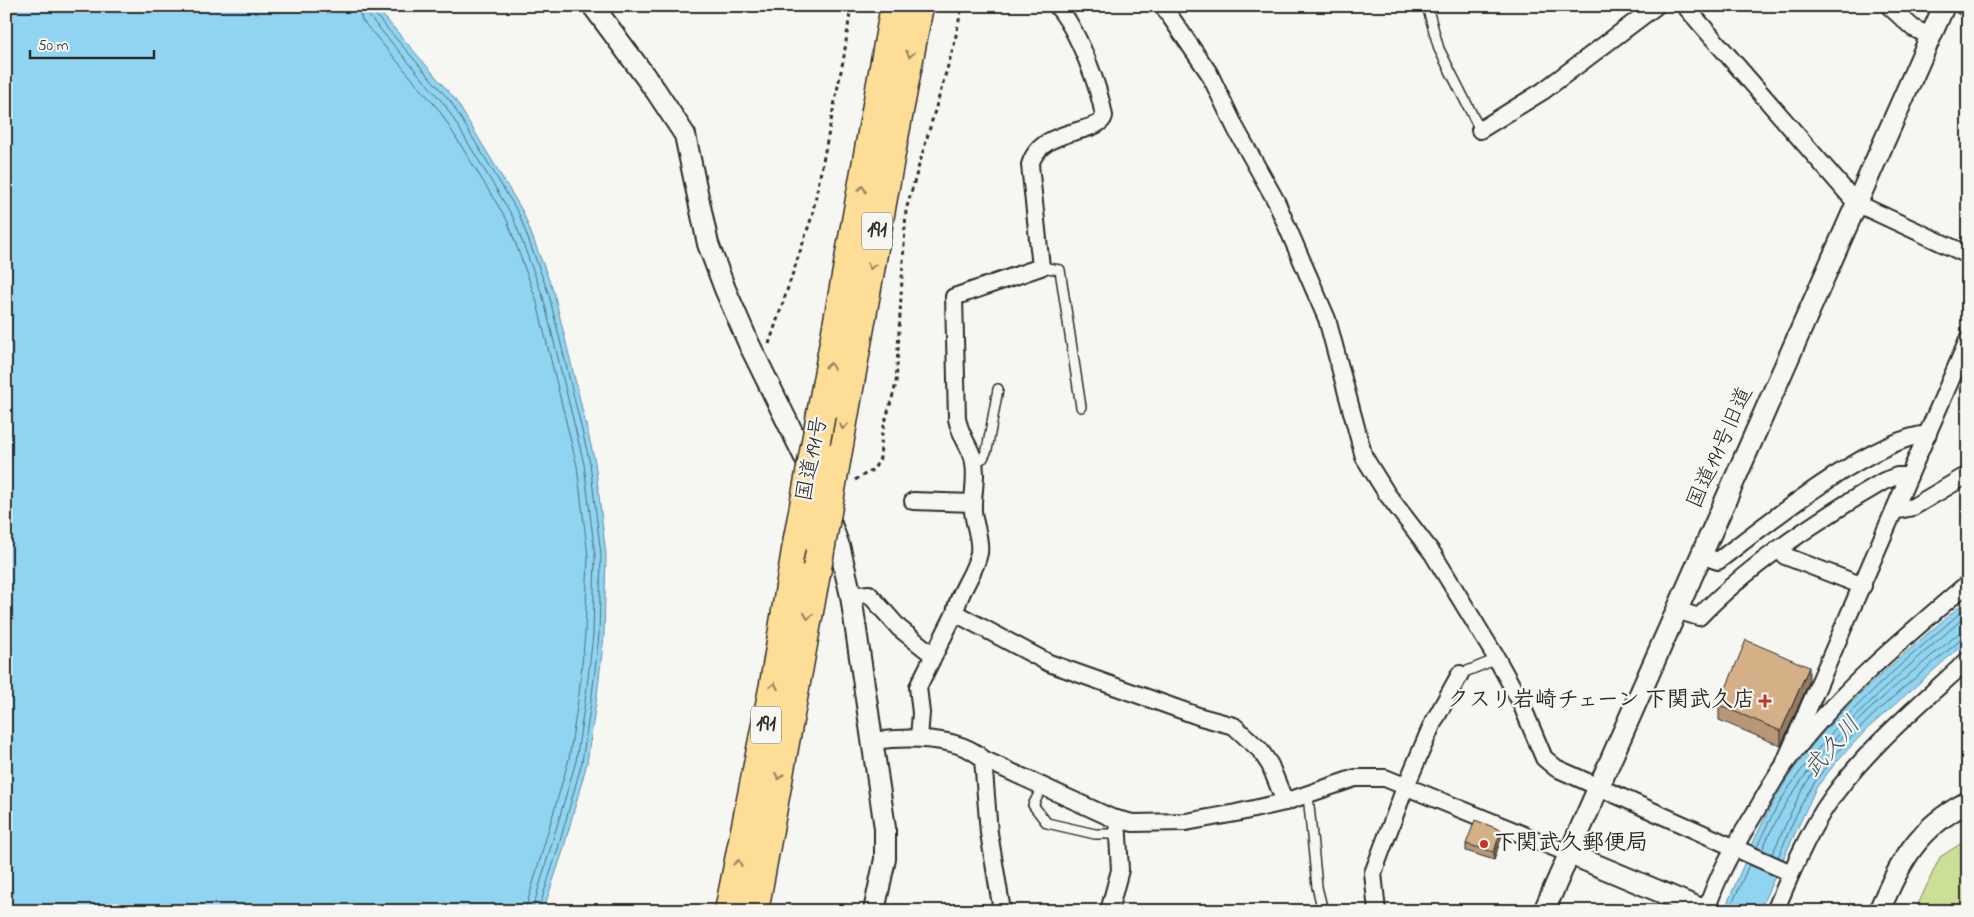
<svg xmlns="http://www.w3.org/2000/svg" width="1974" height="917" font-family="'Indie Flower','Klee One',sans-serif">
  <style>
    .green { fill: #cce095; stroke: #7c8660 }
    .water { fill: #8fd4f1; stroke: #6790a2 }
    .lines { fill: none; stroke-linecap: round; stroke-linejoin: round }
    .shore { stroke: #536f7a; stroke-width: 1 }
    .service-casing { stroke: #2b2b2b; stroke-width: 12 }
    .minor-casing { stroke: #2b2b2b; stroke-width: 20 }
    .tertiary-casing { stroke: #2b2b2b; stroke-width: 24 }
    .trunk-casing { stroke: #2b2b2b; stroke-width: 31 }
    .path { stroke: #2b2b2b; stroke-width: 3; stroke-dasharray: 4 4; stroke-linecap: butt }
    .service { stroke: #f6f6f2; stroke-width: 9 }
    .minor { stroke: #f6f6f2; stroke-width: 16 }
    .tertiary { stroke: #f6f6f2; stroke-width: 20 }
    .trunk { stroke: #fedd96; stroke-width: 28 }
    .trunk-bridge-casing { stroke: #2b2b2b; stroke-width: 31; stroke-linecap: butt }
    .trunk-bridge { stroke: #fedd96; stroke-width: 28 }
    .wall { fill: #b79774; stroke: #2b2b2b }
    .shaded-wall { fill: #957b5e; stroke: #2b2b2b }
    .building { fill: #d5b087; stroke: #2b2b2b }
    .oneway { stroke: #948460 }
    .poi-dot { fill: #c8321e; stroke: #f6f6f2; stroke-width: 2 }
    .labels { text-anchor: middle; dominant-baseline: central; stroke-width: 4.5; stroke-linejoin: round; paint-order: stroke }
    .shield { fill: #f6f6f2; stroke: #686867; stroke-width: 1 }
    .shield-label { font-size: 21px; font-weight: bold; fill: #2b2b2b }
    .street-label { font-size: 22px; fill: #2b2b2b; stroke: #f6f6f2 }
    .poi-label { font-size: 22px; font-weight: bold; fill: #2b2b2b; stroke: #f6f6f2; text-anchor: end }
    .water-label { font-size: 24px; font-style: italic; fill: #44555c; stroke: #f6f6f2 }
  </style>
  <rect width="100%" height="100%" fill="#f6f6f2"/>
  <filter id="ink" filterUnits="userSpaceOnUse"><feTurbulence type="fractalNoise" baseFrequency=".02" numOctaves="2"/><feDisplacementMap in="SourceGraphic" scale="10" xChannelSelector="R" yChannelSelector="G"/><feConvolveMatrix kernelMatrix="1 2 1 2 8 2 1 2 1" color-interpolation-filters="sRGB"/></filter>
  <g filter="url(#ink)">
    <path class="green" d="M 1968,839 L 1968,911 L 1915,911 L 1940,857 Z"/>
    <g class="water">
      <path d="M 6,6 L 375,6 L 455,99 L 523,212 L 554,293 L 595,462 L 606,555 L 604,636 L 597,696 L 587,763 L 562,854 L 543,911 L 6,911 Z"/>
      <path d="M 1968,599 L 1968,640 L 1867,729 L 1837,761 L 1816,788 L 1759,911 L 1724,911 C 1743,867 1760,821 1786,781 C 1833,709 1904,655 1968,599 Z"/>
    </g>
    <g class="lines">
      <g class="shore">
        <path d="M 358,6 L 362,20 L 439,110 L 507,220 L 536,299 L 577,466 L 588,556 L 585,634 L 579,694 L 569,759 L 525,911"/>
        <path d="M 366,6 L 368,15 L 445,105 L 513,217 L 543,297 L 584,464 L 595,555 L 593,635 L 586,695 L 576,761 L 532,911"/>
        <path d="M 372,6 L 373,12 L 451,102 L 519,214 L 549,295 L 590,463 L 601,555 L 599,635 L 592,695 L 582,762 L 557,852 L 538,911"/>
        <path d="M 1757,847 C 1800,745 1887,677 1968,606"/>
        <path d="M 1762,850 C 1805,750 1889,684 1968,614"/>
        <path d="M 1772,854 C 1784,831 1793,804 1807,782 C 1843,725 1907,677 1959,633 L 1968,631"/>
        <path d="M 1778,857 C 1789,833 1798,806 1813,785 C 1851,727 1910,683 1963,638 L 1968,637"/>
        <path d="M 1729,911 L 1749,865"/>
      </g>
      <defs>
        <g id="service">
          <path d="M 1427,6 L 1439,49 L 1480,130"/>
          <path d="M 1041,267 L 1060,270 L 1081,407"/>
          <path d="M 973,463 L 983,458 L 987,450 L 998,389"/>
          <path d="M 1460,674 L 1497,659"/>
          <path d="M 1043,786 L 1033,805 L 1047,823 L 1095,834 L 1118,834"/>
          <path d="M 1308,795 L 1317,887 L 1323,911"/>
        </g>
        <g id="minor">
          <path d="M 1163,6 L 1209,73 L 1236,129 L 1276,201 L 1327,319 L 1364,457 L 1387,494 L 1433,554 L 1497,659 L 1520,701 L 1544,758 L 1556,768 L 1791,873"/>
          <path d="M 1685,6 L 1856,203 L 1968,255"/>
          <path d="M 1889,6 L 1913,28 L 1932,37"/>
          <path d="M 1963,6 L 1968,8"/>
          <path d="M 1480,130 L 1543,91 L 1656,6"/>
          <path d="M 913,501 L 973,503"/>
          <path d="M 1894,511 L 1913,507 L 1962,478"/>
          <path d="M 1779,550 L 1785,556 L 1863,586"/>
          <path d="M 1700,555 L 1718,561 C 1765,525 1871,439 1928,434"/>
          <path d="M 851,596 L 869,594 L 899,628 L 933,655"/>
          <path d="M 1676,610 L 1699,617 C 1749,565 1822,517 1884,481 L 1897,476 L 1909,476"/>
          <path d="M 955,613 L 1049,663 L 1201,717 L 1234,726 L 1260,750 L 1270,765 L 1285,802"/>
          <path d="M 919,738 L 921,713 L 918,687 L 955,613 C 958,592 975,574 979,553 C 981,538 974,525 973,511 C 972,493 978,476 973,458 C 968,443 961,437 957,419 L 954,297 L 1041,267 L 1030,165 C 1041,126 1100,135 1104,116 C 1099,86 1078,30 1057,6"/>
          <path d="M 872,741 C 904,737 958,735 983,759 L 1112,818 L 1133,823 L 1186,822 L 1236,813 L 1285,802 L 1355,778 L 1385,778 L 1570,854"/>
          <path d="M 983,759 L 989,833 L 1002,911"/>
          <path d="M 1785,762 L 1968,340"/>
          <path d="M 1109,911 L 1120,870 L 1117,819"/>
          <path d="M 1377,911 L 1373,873 L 1403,793 L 1432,725 L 1460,674"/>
          <path d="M 1706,911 C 1717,876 1734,847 1753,816 C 1764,798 1774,778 1787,761 C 1837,693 1904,638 1968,583"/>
          <path d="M 1775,911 C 1790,876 1804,841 1825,808 C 1861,753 1919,705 1968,660"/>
        </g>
        <g id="tertiary">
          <path d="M 593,6 L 656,91 L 685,135 L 708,244 L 725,289 L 749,344 L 812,472"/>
          <path d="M 827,513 L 840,549 L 851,596 L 885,828 L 885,859 L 874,911"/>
          <path d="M 1570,854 L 1706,911"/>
          <path d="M 1544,911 L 1944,6"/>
          <path d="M 1879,911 C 1901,861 1917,828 1968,802"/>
        </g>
        <g id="trunk">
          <path d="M 821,414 L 895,6"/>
          <path d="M 837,456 L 889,164 L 919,6"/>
          <path d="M 729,911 L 774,684 L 798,538"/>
          <path d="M 754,911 L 817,568"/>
        </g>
      </defs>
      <use href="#service" class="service-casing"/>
      <use href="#minor" class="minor-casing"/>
      <use href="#tertiary" class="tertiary-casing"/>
      <use href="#trunk" class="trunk-casing"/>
      <g class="path">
        <path d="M 769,344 L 812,216 L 844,56 L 851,6"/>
        <path d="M 855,480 L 874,469 L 880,458 L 882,433 L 896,384 L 906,210 L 954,45 L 962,6"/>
      </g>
      <use href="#service" class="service"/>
      <use href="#minor" class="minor"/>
      <use href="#tertiary" class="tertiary"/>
      <use href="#trunk" class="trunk"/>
      <defs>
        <g id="trunk-bridge">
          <path d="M 798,538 L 821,414"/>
          <path d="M 817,568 L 837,456"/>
        </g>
      </defs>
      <use href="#trunk-bridge" class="trunk-bridge-casing"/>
      <use href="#trunk-bridge" class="trunk-bridge"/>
    </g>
    <g class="wall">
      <path d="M 1809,682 L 1781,746 L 1719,720 L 1719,705 Z"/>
      <path d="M 1501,838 L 1494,860 L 1466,851 L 1466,844 Z"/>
    </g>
    <g class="shaded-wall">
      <path d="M 1809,667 L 1809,682 L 1781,746 L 1781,731 Z"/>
      <path d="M 1501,830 L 1501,838 L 1494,860 L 1494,852 Z"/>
    </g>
    <g class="building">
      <path d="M 1746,640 L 1809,667 L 1781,731 L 1719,705 Z"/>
      <path d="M 1475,820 L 1501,830 L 1494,852 L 1466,844 Z"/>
    </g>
    <defs><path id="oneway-chevron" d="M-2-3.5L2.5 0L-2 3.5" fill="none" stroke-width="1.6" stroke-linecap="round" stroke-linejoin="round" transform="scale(1.25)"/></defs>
    <g class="oneway">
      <use href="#oneway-chevron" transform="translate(910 54) rotate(101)"/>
      <use href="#oneway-chevron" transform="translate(862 189) rotate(-80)"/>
      <use href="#oneway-chevron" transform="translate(871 266) rotate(100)"/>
      <use href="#oneway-chevron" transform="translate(830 366) rotate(-79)"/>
      <use href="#oneway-chevron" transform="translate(843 426) rotate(100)"/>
      <use href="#oneway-chevron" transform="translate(808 616) rotate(101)"/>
      <use href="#oneway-chevron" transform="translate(774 686) rotate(-79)"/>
      <use href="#oneway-chevron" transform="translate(779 776) rotate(100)"/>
      <use href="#oneway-chevron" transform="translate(738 863) rotate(-79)"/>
    </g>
  </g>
  <g class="poi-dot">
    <path d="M1762.5 693.5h5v5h5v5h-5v5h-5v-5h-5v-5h5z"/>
    <circle cx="1484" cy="844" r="5"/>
  </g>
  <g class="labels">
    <g class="shield">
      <rect x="862" y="212.5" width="30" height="37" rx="4"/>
      <rect x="751" y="706.5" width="30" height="37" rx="4"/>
    </g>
    <g class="shield-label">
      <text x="877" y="231">191</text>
      <text x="766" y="725">191</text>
    </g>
    <g class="street-label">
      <text transform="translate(1721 448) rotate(-66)">国道191号旧道</text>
      <text transform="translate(813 459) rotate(-79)">国道191号</text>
    </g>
    <g class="poi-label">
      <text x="1755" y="701">クスリ岩崎チェーン 下関武久店</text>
      <text x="1494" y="844" text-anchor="start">下関武久郵便局</text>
    </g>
    <g class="water-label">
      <text transform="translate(1833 748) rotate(-49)">武久川</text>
    </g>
  </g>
  <rect width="1974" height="917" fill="none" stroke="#f6f6f2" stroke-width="25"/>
  <rect x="12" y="12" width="1949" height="892" fill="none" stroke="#2b2b2b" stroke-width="2" filter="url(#ink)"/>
  <path d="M30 50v8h124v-8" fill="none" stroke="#2b2b2b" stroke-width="2.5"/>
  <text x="38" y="50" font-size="15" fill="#2b2b2b" stroke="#f6f6f2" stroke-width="4" paint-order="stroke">50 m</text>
</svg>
